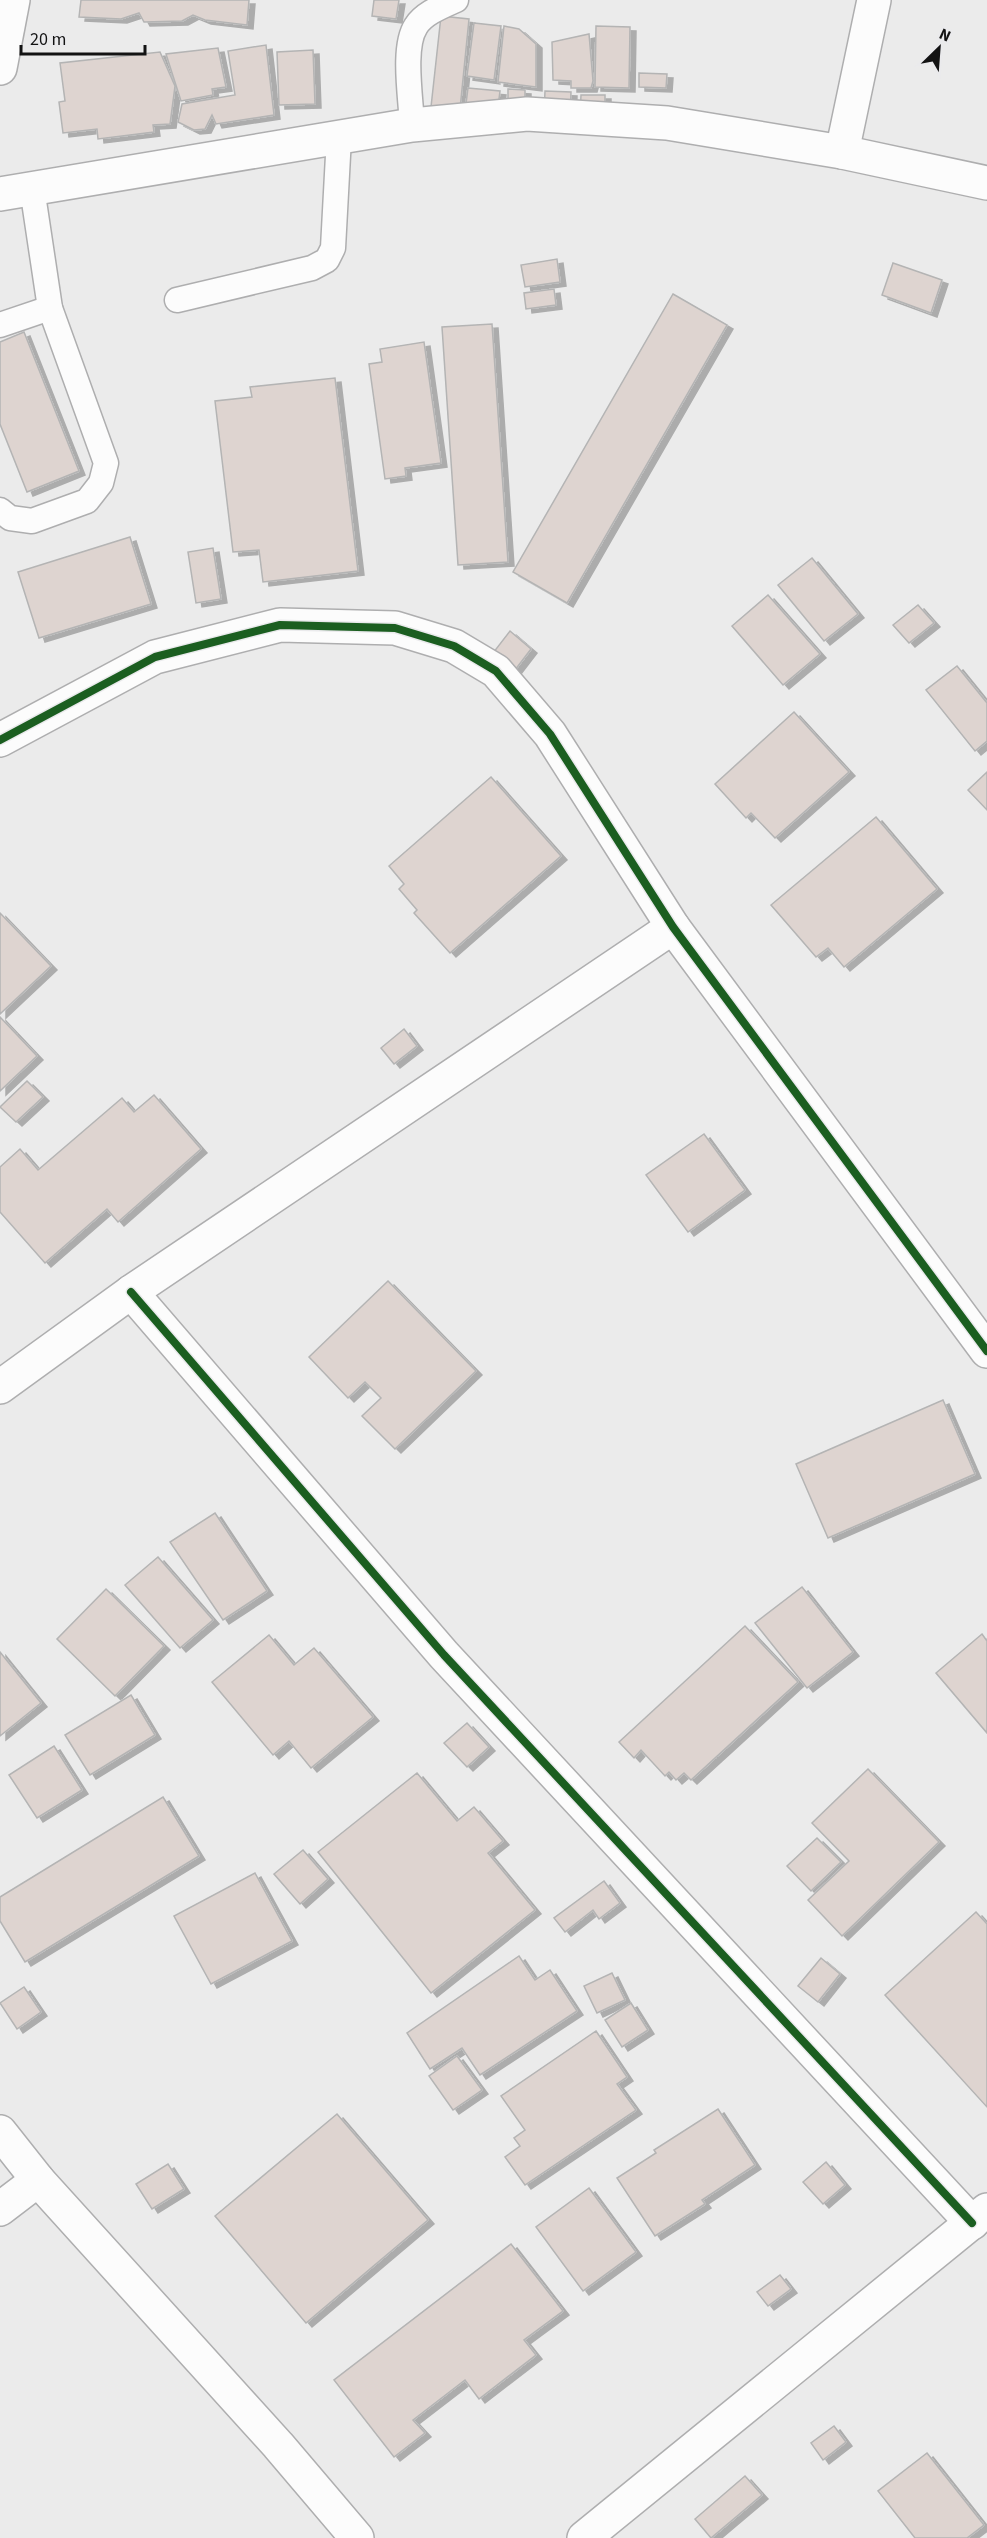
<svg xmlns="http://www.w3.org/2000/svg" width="987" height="2538" font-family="'Source Sans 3',sans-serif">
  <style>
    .building { fill: #ded4d0; stroke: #b4b4b4; stroke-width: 1.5; filter: url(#shadow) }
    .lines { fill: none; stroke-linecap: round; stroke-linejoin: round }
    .lane-casing { stroke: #aeaeaf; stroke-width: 27 }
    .street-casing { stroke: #aeaeaf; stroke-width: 36 }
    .secondary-casing { stroke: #aeaeaf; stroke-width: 36 }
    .lane { stroke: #fcfcfc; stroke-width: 24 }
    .street { stroke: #fcfcfc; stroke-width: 33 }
    .secondary { stroke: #fcfcfc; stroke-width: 33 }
    .cycleway-casing { stroke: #eaeaec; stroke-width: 11 }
    .cycleway { stroke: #1b5e20; stroke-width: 8 }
  </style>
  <defs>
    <filter id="shadow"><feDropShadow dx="6" dy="4" stdDeviation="0" flood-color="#0004"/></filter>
  </defs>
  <rect width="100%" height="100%" fill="#ebebeb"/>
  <g class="building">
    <path d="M 81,0 L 249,0 L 247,25 L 205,20 L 193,15 L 182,21 L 144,22 L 139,13 L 121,19 L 79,17 Z"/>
    <path d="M 374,0 L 399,0 L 396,19 L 372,16 Z"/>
    <path d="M 441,16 L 469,19 L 459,119 L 430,116 Z"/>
    <path d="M 474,23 L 501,26 L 494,80 L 467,76 Z"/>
    <path d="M 504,26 L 519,29 L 536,44 L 536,87 L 498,82 Z"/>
    <path d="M 596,26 L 630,27 L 629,88 L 595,87 Z"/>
    <path d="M 589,34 L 593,81 L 591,88 L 571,88 L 571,81 L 553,80 L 552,42 Z"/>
    <path d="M 266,45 L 274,115 L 216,124 L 212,115 L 205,129 L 194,130 L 178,122 L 182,104 L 235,95 L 228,51 Z"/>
    <path d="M 218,48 L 226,87 L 212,89 L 213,95 L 181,101 L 166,54 Z"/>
    <path d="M 313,50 L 315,104 L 279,105 L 277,52 Z"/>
    <path d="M 160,52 L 175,86 L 170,124 L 153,125 L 154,132 L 98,139 L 97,129 L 63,133 L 59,102 L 65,101 L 60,63 Z"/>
    <path d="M 639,73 L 667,74 L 666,88 L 639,87 Z"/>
    <path d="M 468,88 L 500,91 L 496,123 L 464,120 Z"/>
    <path d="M 508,89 L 525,90 L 525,120 L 508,119 Z"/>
    <path d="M 545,91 L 571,92 L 570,117 L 544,115 Z"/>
    <path d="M 581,95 L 605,95 L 605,115 L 580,115 Z"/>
    <path d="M 557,259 L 560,282 L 525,287 L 521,265 Z"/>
    <path d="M 893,263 L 942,280 L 931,313 L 882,295 Z"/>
    <path d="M 554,289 L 556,305 L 526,309 L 524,293 Z"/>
    <path d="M 673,294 L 727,325 L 567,603 L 513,572 Z"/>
    <path d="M 492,324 L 508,562 L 458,565 L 442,327 Z"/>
    <path d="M 24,332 L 79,471 L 27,492 L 0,424 L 0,342 Z"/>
    <path d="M 424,342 L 441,463 L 405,468 L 406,476 L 385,479 L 369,364 L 382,362 L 380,349 Z"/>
    <path d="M 335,378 L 358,571 L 263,582 L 259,550 L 233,552 L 215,401 L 252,397 L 250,387 Z"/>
    <path d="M 130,537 L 151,604 L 39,638 L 18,572 Z"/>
    <path d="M 213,548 L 221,599 L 196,603 L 188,552 Z"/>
    <path d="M 812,558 L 858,614 L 824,641 L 778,585 Z"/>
    <path d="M 768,595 L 820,654 L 783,685 L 732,626 Z"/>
    <path d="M 918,605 L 934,623 L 909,643 L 893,625 Z"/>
    <path d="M 510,631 L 531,649 L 515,670 L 493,653 Z"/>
    <path d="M 957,666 L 987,703 L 987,741 L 975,751 L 926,690 Z"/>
    <path d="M 794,712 L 849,772 L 775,838 L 751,813 L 746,818 L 715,784 Z"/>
    <path d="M 987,772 L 987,810 L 968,790 Z"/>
    <path d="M 491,777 L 561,856 L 450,953 L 414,913 L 417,910 L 399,889 L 404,884 L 389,866 Z"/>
    <path d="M 876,817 L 937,889 L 844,967 L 828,948 L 816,957 L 771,905 Z"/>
    <path d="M 0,913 L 51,966 L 0,1014 Z"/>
    <path d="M 0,1017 L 37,1056 L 0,1091 Z"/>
    <path d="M 404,1029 L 417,1046 L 394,1064 L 381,1048 Z"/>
    <path d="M 27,1081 L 43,1097 L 16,1122 L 0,1107 Z"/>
    <path d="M 154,1095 L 201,1149 L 118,1222 L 107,1209 L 45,1263 L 0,1212 L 0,1167 L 20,1149 L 38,1170 L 122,1098 L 134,1112 Z"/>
    <path d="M 704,1134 L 745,1190 L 688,1232 L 646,1175 Z"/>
    <path d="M 388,1281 L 476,1371 L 395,1449 L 362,1416 L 381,1398 L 365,1382 L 348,1398 L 309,1357 Z"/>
    <path d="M 943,1400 L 975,1474 L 828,1538 L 796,1464 Z"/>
    <path d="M 215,1513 L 267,1591 L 223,1620 L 170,1542 Z"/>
    <path d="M 158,1557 L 213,1620 L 180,1648 L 125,1585 Z"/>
    <path d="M 802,1587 L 853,1652 L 807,1688 L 755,1623 Z"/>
    <path d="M 106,1589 L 164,1646 L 115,1696 L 57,1639 Z"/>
    <path d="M 745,1626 L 798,1682 L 691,1780 L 684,1773 L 676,1780 L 669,1772 L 665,1776 L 641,1750 L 634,1758 L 619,1742 Z"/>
    <path d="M 982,1634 L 987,1641 L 987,1733 L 936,1673 Z"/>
    <path d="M 269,1635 L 294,1665 L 314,1648 L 373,1717 L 311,1768 L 289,1741 L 273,1755 L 212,1682 Z"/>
    <path d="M 0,1652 L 41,1703 L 0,1736 Z"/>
    <path d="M 131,1695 L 155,1735 L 90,1775 L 65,1735 Z"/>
    <path d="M 467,1723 L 489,1747 L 467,1767 L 444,1743 Z"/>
    <path d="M 54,1746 L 82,1790 L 37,1818 L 9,1775 Z"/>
    <path d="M 868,1769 L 939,1842 L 842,1936 L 808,1900 L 849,1861 L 812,1823 Z"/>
    <path d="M 417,1773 L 457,1821 L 474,1807 L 503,1841 L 488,1853 L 535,1910 L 431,1993 L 318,1852 Z"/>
    <path d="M 163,1797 L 199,1856 L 25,1962 L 0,1921 L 0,1897 Z"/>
    <path d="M 817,1838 L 841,1862 L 811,1891 L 787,1866 Z"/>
    <path d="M 303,1850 L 328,1879 L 300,1904 L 274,1874 Z"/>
    <path d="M 255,1873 L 292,1941 L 211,1984 L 174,1916 Z"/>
    <path d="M 604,1881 L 620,1903 L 599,1919 L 593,1910 L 565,1932 L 554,1918 Z"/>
    <path d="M 976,1912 L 987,1924 L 987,2107 L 885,1995 Z"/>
    <path d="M 519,1956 L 535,1980 L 550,1970 L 577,2011 L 480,2075 L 462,2048 L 430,2069 L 407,2033 Z"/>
    <path d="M 821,1958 L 840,1974 L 818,2002 L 798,1986 Z"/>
    <path d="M 612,1973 L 625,2000 L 597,2013 L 584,1986 Z"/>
    <path d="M 24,1987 L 41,2012 L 17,2029 L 0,2003 Z"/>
    <path d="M 631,2003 L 648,2030 L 622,2047 L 605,2020 Z"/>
    <path d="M 596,2031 L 627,2077 L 617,2084 L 636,2110 L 525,2185 L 505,2157 L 520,2146 L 514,2138 L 525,2130 L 501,2096 Z"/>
    <path d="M 457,2056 L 482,2090 L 453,2110 L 429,2076 Z"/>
    <path d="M 718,2109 L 755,2165 L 702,2200 L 705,2204 L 655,2236 L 617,2178 L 656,2153 L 654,2150 Z"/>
    <path d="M 337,2114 L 428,2220 L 306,2323 L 215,2216 Z"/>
    <path d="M 826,2162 L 845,2185 L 823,2204 L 803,2182 Z"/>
    <path d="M 168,2164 L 184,2189 L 152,2209 L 136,2184 Z"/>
    <path d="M 589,2188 L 636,2252 L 583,2291 L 536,2227 Z"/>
    <path d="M 511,2244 L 563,2311 L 524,2340 L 536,2355 L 479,2399 L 465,2380 L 413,2420 L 425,2433 L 394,2457 L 334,2380 Z"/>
    <path d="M 780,2275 L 791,2289 L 768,2306 L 757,2292 Z"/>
    <path d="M 834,2426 L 846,2442 L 823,2460 L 811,2443 Z"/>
    <path d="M 927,2453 L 984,2525 L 967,2538 L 915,2538 L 878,2491 Z"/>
    <path d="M 745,2476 L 762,2495 L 711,2538 L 695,2519 Z"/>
  </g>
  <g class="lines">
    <defs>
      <g id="lane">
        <path d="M 412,125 C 411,99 402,47 416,26 C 424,13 443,6 456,0"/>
        <path d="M 177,300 L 312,268 L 327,260 L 333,248 L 339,137"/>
        <path d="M 0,325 L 50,308"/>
        <path d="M 0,510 L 10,518 L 32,521 L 87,501 L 101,483 L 106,463 L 50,308 L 32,188"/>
      </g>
      <g id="street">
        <path d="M 0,68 L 13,0"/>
        <path d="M 842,152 L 874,0"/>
        <path d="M 0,740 L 155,657 L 280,625 L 395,628 L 454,646 L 496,671 L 550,734 L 673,927 L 987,1351"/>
        <path d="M 131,1292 L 444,1655 L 972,2223"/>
        <path d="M 0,1387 L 131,1292 L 673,927"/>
        <path d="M 0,2132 L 38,2180 L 278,2445 L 357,2538"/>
        <path d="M 0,2209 L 38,2180"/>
        <path d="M 584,2538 L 987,2210"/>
      </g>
      <path id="secondary" d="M 0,194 L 412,125 L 527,114 L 667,123 L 842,152 L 987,183"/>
    </defs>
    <use href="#lane" class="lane-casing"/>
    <use href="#street" class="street-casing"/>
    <use href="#secondary" class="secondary-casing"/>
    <use href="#lane" class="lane"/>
    <use href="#street" class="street"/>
    <use href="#secondary" class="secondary"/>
    <defs>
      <g id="cycleway">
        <path d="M 0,740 L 155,657 L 280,625 L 395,628 L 454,646 L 496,671 L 550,734 L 673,927 L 987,1351"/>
        <path d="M 131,1292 L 444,1655 L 972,2223"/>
      </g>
    </defs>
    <use href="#cycleway" class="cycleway-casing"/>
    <use href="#cycleway" class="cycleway"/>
  </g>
  <g transform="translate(939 48) rotate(25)" stroke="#eaeaec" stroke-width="4.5" paint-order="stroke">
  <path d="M0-4.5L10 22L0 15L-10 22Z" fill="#131313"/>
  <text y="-9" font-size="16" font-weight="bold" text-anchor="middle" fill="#131313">N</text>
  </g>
  <path d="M21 45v9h124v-9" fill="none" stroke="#131313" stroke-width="3"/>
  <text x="30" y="45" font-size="18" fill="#131313" stroke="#eaeaec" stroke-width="4.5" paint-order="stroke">20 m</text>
</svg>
